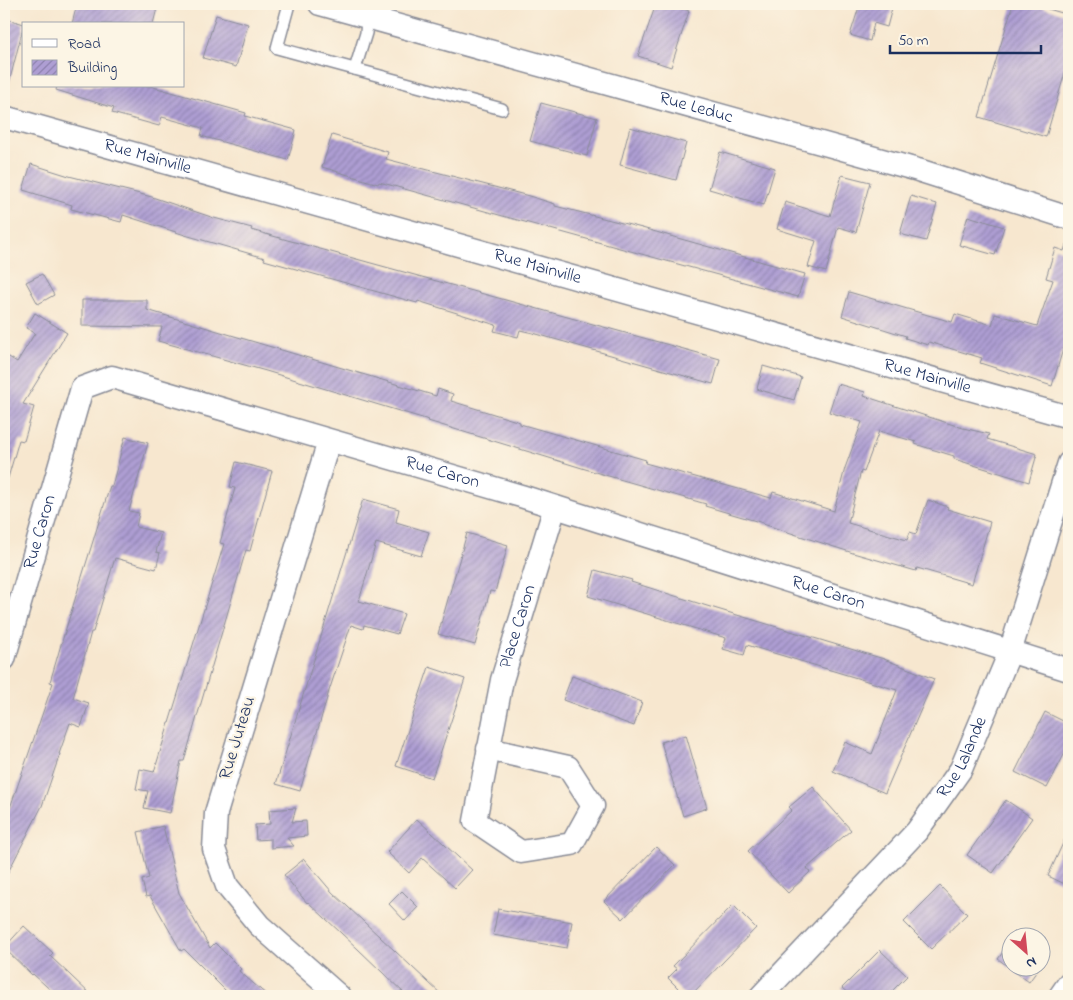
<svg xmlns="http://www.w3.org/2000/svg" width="1073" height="1000" font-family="'Indie Flower',sans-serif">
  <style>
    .building { fill: url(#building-hatch) }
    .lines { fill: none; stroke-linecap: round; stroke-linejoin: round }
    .lane-casing { stroke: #898b96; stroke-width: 14 }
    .street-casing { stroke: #898b96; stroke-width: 25 }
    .lane { stroke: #fff; stroke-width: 11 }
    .street { stroke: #fff; stroke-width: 22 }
    .labels { text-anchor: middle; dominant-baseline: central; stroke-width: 4.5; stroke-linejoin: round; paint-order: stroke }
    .street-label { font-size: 18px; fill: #1b2f5e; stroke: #fcf5e5 }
  </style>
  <defs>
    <pattern id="building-hatch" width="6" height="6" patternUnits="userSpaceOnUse" patternTransform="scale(1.25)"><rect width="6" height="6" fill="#ae9ed3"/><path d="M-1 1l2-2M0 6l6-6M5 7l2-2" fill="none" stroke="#8d81ae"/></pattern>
  </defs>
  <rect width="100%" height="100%" fill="#fcf5e5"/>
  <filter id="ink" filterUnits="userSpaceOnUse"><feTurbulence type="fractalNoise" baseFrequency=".02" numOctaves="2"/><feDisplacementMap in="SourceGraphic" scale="10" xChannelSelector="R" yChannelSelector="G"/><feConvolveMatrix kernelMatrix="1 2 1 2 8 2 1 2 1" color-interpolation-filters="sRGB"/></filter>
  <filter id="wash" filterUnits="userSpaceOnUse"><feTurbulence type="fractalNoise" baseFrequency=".0096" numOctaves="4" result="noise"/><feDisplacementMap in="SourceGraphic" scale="20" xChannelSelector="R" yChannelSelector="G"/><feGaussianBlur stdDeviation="1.12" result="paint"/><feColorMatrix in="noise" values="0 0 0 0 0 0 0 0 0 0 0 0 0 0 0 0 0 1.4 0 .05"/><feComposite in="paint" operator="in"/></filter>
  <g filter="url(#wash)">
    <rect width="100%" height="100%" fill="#f7e7cf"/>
    <g id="blocks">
      <g class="building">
        <path d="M 77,4 L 158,4 L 153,24 L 72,24 Z"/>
        <path d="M 656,4 L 668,4 L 689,11 L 671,67 L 638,56 Z"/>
        <path d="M 860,4 L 893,4 L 887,27 L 874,23 L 870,41 L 850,35 Z"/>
        <path d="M 1013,4 L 1031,4 L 1069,15 L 1069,59 L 1046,137 L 979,117 Z"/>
        <path d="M 216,15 L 248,24 L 236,67 L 203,58 Z"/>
        <path d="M 4,18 L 24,24 L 9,83 L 4,82 Z"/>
        <path d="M 57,86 L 150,86 L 246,113 L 245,116 L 296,130 L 288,160 L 201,136 L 203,128 L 162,117 L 159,126 L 112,113 L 114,108 L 56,90 Z"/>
        <path d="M 541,103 L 597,118 L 587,156 L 530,141 Z"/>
        <path d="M 630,127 L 686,143 L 676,180 L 620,165 Z"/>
        <path d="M 332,135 L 388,152 L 386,159 L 529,196 L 555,204 L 555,206 L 642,228 L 805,274 L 798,297 L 379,182 L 378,184 L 322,167 Z"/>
        <path d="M 720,152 L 775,168 L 764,205 L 709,189 Z"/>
        <path d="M 31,164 L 69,176 L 152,197 L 214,218 L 252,228 L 251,230 L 720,359 L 713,384 L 533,333 L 520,330 L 518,337 L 494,331 L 496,325 L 418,301 L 417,303 L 264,260 L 265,258 L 185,235 L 123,215 L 121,222 L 71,209 L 72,205 L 23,190 Z"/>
        <path d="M 842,175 L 870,182 L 856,232 L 838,227 L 826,272 L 808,267 L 816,241 L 777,229 L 785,202 L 830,216 Z"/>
        <path d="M 911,196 L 937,204 L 926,241 L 900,234 Z"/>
        <path d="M 968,216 L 1004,227 L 995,255 L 959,245 Z"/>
        <path d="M 1067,242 L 1069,242 L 1069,329 L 1052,386 L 980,363 L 982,358 L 929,342 L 928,345 L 905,338 L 906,336 L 842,316 L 849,292 L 952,322 L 955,314 L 992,325 L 995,314 L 1037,326 L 1053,280 L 1046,278 L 1055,248 L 1064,251 Z"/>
        <path d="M 42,274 L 54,295 L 38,304 L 26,282 Z"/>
        <path d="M 82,300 L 147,300 L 147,310 L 436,396 L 438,389 L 453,394 L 451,401 L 520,422 L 520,424 L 646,460 L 645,463 L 771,498 L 773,492 L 834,511 L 845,468 L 862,422 L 829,412 L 838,384 L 865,392 L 864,396 L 963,428 L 989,434 L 987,439 L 1037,454 L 1029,482 L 954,459 L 954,456 L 915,444 L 916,442 L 879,431 L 864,472 L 861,471 L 848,523 L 907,540 L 910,532 L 916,534 L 928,500 L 948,507 L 947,509 L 990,522 L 972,584 L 917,568 L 916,571 L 853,553 L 763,524 L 763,523 L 705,506 L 706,504 L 605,475 L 428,421 L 429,420 L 266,371 L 158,341 L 162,327 L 82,326 Z"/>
        <path d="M 35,313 L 67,333 L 23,404 L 34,407 L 24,441 L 19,440 L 8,478 L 4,477 L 4,354 L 17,362 L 35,333 L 26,328 Z"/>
        <path d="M 763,366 L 801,377 L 794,400 L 757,389 Z"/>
        <path d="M 125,437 L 148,443 L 129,511 L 139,513 L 136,527 L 161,533 L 156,552 L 160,553 L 156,569 L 115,558 L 93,632 L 91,632 L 73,698 L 89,703 L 81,727 L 70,723 L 59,754 L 60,754 L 42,806 L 4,880 L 4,819 L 11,805 L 53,683 L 50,682 L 60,648 L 110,486 L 112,486 Z"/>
        <path d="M 236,462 L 272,471 L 265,496 L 250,551 L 246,550 L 184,761 L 181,761 L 170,813 L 144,808 L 148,791 L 136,789 L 140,769 L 154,772 L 224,544 L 220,543 L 235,488 L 230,487 Z"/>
        <path d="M 363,499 L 399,509 L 396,522 L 429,532 L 421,556 L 376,543 L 359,601 L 404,614 L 397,634 L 364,625 L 363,629 L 351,625 L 329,691 L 300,791 L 276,784 Z"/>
        <path d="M 467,533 L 508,545 L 495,592 L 490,591 L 475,645 L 438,634 Z"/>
        <path d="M 595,570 L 632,580 L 631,582 L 707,606 L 884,659 L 934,679 L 885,793 L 833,771 L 845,742 L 872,754 L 897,690 L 747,645 L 744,655 L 723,649 L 726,638 L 588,596 Z"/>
        <path d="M 429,667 L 465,679 L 432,778 L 396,766 Z"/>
        <path d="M 572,676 L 642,702 L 634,726 L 563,700 Z"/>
        <path d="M 1045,712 L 1069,724 L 1069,745 L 1047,788 L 1015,772 Z"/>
        <path d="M 686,735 L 707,808 L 683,816 L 661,742 Z"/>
        <path d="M 813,787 L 851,830 L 807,868 L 810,872 L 788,893 L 748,851 L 792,810 L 789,807 Z"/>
        <path d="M 1006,800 L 1032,818 L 993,873 L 967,855 Z"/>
        <path d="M 296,808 L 292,822 L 306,821 L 307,836 L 287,838 L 294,846 L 271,848 L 271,839 L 256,840 L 255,825 L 270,824 L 269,810 Z"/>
        <path d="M 417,819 L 472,870 L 455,888 L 422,858 L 409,873 L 387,852 Z"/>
        <path d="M 163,826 L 179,893 L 210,948 L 215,943 L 241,969 L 239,971 L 268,996 L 231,996 L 184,949 L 181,951 L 150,896 L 146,897 L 142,880 L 149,878 L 138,832 Z"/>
        <path d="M 1069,830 L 1069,886 L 1048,876 Z"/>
        <path d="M 656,847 L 675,865 L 623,919 L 604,901 Z"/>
        <path d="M 304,859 L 332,892 L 443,996 L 407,996 L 358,949 L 308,902 L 307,903 L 284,875 Z"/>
        <path d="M 940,886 L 967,914 L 931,949 L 904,922 Z"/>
        <path d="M 402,891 L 418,907 L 405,921 L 389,904 Z"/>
        <path d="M 733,905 L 756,928 L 690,996 L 686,996 L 668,978 L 677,969 L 673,966 Z"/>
        <path d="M 498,909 L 572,922 L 567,948 L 493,935 Z"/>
        <path d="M 24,926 L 53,953 L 50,956 L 92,996 L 57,996 L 33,974 L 32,975 L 4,948 Z"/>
        <path d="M 1010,942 L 1010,968 L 1039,968 L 1029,982 L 998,959 Z"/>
        <path d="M 880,950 L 907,976 L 887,996 L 851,996 L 842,988 Z"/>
      </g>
    </g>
  </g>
  <g filter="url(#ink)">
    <use href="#blocks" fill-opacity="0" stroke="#898b96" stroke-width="1"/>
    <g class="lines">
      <defs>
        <g id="lane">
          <path d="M 289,4 L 277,48 L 502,109"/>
          <path d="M 355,69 L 366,33 L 368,4"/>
        </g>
        <g id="street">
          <path id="s1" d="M 320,4 L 918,170 L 1069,218"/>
          <path id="s2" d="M 4,117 L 1069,417"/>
          <path d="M 329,441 L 216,813 L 214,849 L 227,886 L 259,925 L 339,996"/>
          <path id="s3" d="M 4,659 L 82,388 L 112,377 L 521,496 L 1069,670"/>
          <path id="s4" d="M 488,749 L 568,767 L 593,806 L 572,844 L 521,852 L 475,821 L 502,680 L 555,507"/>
          <path id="s5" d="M 761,996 L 917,831 L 961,769 L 1010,652 L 1069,463"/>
          <path d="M 1060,996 L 1069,983"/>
        </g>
      </defs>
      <use href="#lane" class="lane-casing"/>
      <use href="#street" class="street-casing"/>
      <use href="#lane" class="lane"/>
      <use href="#street" class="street"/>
    </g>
  </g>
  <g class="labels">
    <g class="street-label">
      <text stroke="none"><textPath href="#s1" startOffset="390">Rue Leduc</textPath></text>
      <text stroke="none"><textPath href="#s2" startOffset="149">Rue Mainville</textPath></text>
      <text stroke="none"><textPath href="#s2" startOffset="554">Rue Mainville</textPath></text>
      <text stroke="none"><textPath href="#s2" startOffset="959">Rue Mainville</textPath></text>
      <text stroke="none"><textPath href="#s3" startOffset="658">Rue Caron</textPath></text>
      <text stroke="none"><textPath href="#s3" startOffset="132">Rue Caron</textPath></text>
      <text stroke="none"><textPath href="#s3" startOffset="1062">Rue Caron</textPath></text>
      <text stroke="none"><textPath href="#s4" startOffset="478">Place Caron</textPath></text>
      <text transform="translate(238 738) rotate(-73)">Rue Juteau</text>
      <text stroke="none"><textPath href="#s5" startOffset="314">Rue Lalande</textPath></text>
    </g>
  </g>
  <rect width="1073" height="1000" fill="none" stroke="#fcf5e5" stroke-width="20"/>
  <rect x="22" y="22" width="162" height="65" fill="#fcf5e5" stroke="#a2a6af"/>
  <rect x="32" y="39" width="25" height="8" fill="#ffffff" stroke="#a2a6af"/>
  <text x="68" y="48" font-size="15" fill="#1b2f5e">Road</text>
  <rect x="32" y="60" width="25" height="15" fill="url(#building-hatch)" stroke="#a2a6af"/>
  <text x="68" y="72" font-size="15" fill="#1b2f5e">Building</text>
  <g transform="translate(1026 952) rotate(153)"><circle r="24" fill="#fcf5e5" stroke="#a2a6af"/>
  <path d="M0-4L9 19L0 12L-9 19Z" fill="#d1495b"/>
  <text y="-8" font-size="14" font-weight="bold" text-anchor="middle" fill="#1b2f5e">N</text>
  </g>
  <path d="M890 45v8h151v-8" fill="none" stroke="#1b2f5e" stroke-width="2.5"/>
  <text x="898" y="45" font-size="15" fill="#1b2f5e" stroke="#fcf5e5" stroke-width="4" paint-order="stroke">50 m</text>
</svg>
